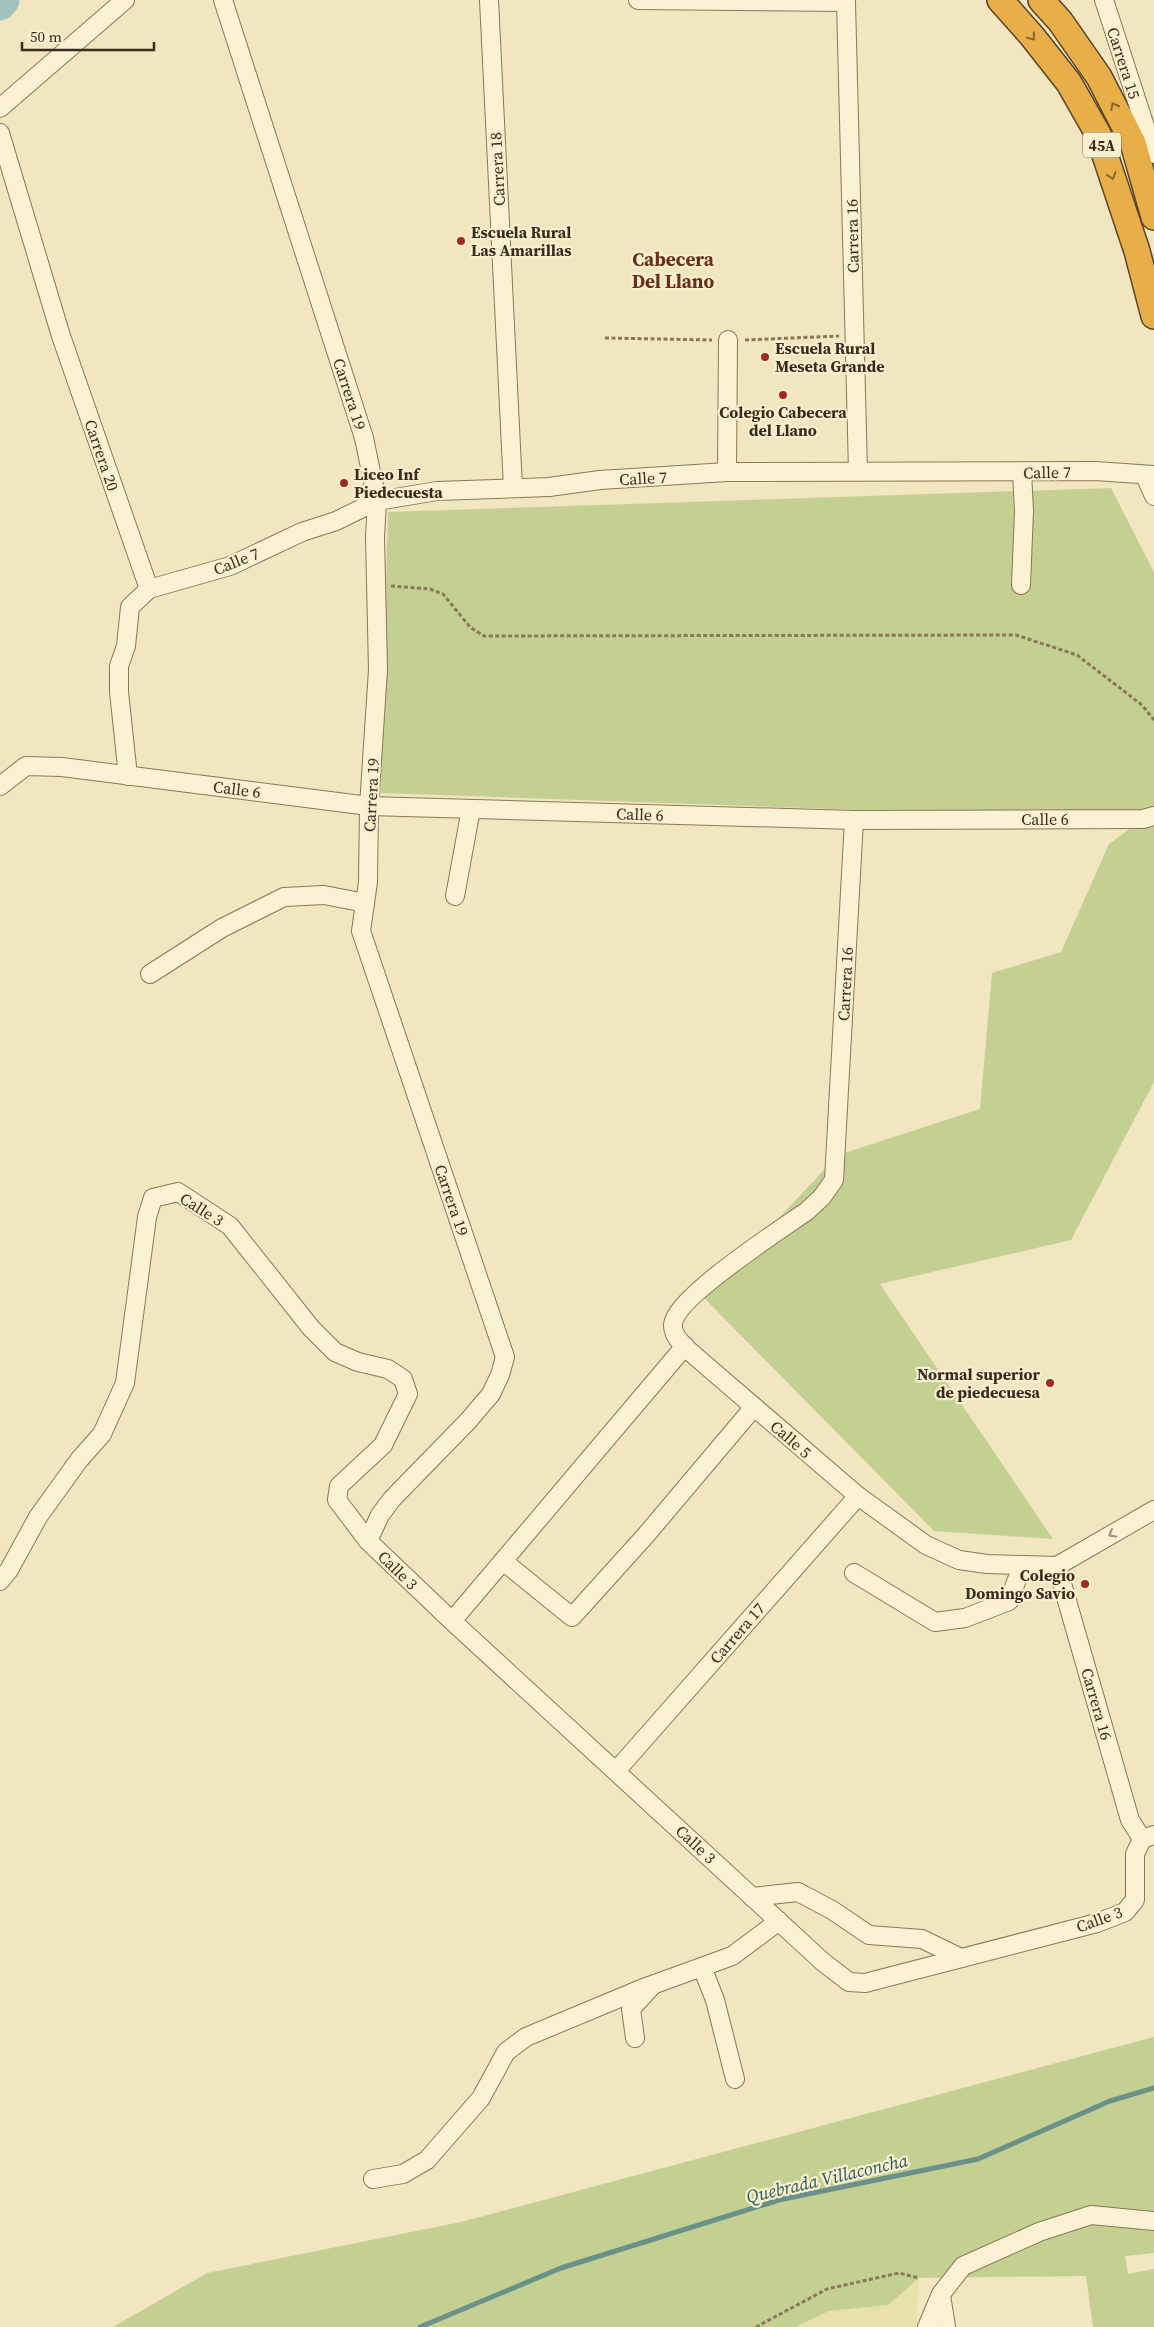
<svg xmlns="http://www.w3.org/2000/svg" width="1154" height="2327" font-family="'Source Serif 4',serif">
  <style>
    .farmland { fill: #e7e2ac }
    .green { fill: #c4d092 }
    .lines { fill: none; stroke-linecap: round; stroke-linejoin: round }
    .stream { stroke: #69918a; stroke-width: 5 }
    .river { stroke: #a2c3bc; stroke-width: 31 }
    .minor-casing { stroke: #8b7656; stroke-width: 20 }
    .highway-casing { stroke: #58442b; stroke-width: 28 }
    .path { stroke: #8b7656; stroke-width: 3; stroke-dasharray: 4 2.5; stroke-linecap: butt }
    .minor { stroke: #fbf2d3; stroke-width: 18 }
    .highway { stroke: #e8ae48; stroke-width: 25 }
    .oneway { stroke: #886630 }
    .oneway2 { stroke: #9a8f78 }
    .poi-dot { fill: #9f2a21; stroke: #f8efcf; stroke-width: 2 }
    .labels { text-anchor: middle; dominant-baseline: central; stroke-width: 4.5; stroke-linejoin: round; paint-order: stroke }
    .shield { fill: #f8efcf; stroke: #726652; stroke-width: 1 }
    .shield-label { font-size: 15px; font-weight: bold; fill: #392c1c }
    .street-label { font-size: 16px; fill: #392c1c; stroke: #f8efcf }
    .poi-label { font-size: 16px; font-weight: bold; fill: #392c1c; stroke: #f8efcf; text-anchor: start }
    .water-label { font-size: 18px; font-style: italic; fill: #2a5a5a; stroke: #f8efcf }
    .quarter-label { font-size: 19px; font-weight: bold; fill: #692f18; stroke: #f8efcf }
  </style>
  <rect width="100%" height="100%" fill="#f1e6bf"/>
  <path class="farmland" d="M 919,2278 L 917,2314 L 918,2327 L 796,2327 L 829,2311 L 888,2305 Z"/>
  <g class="green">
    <path d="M 1111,488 L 1154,572 L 1154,1082 L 1071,1240 L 880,1284 L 1053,1539 L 934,1531 L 704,1298 L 838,1155 L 980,1109 L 992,973 L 1061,952 L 1109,844 L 1142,820 L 380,793 L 388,512 Z"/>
    <path d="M 1154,2037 L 1154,2253 L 1125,2256 L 1128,2274 L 1154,2269 L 1154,2327 L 1093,2327 L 1086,2276 L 919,2278 L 888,2305 L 829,2311 L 796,2327 L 113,2327 L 207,2273 L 461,2222 Z"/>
  </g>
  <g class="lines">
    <path class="stream" d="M 420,2327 L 561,2268 L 779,2200 L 978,2159 L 1110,2101 L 1154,2088"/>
    <path class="river" d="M 0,5 L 4,0"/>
    <defs>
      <g id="minor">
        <path d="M 223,0 L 364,438 L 377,501 L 375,537 L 378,670 L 369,806 L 368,882 L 361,931 L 505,1357 L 500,1375 L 491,1394 L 468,1421 L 392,1499 L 380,1515 L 368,1541"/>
        <path d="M 489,0 L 513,488"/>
        <path d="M 638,0 L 846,2 L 858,471"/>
        <path d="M 1104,0 L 1154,154"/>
        <path d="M 0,108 L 125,0"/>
        <path d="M 0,133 L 61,336 L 149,589 L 130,607 L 126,646 L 119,666 L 119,692 L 128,776"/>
        <path d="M 727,472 L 728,340"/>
        <path d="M 1145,476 L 1154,496"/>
        <path d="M 1021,585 L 1024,511 L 1022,472"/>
        <path d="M 149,589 L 230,566 L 302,532 L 336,521 L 377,501 L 437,491 L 549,487 L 600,480 L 727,472 L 1095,471 L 1154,475"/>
        <path d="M 0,786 L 26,766 L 62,767 L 369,806 L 854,820 L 1143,819 L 1154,816"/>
        <path d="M 854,820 L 834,1180 L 822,1197 L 807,1211 C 783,1228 672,1299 673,1326 C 673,1338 687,1349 695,1356 L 858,1496 L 926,1545 L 959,1560 L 987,1564 L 1057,1566 L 1154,1510"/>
        <path d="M 455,896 L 471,809"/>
        <path d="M 150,974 L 222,928 L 284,897 L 324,895 L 365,903"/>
        <path d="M 685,1346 L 503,1561 L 572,1617 L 646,1535 L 754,1407"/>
        <path d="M 1057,1566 L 1130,1820 L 1142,1839"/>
        <path d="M 854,1573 L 935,1622 L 965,1618 L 1009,1601 L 1022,1566"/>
        <path d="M 0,1581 L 9,1570 L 38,1517 L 79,1460 L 102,1434 L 125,1383 L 147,1217 L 153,1198 L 178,1192 L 230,1226 L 311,1328 L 335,1352 L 358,1362 L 388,1369 L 403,1379 L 408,1394 L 383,1445 L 339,1486 L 337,1500 L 368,1541 L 452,1621 L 823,1962 L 849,1982 L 865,1983 L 1097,1923 L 1125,1912 L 1135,1900 L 1135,1854 L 1142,1839 L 1154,1835"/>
        <path d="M 452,1621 L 503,1561"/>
        <path d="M 616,1771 L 858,1496"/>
        <path d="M 752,1897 L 798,1892 L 832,1910 L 869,1935 L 922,1939 L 961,1958"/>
        <path d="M 702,1967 L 715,2000 L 735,2079"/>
        <path d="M 635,2038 L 631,2009 L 652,1986"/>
        <path d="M 373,2179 L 403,2174 L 427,2160 L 481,2098 L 506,2052 L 526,2037 L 641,1989 L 732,1956 L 779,1921"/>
        <path d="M 941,2295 L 946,2327"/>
        <path d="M 927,2327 L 941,2294 L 963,2266 L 1039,2232 L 1091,2215 L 1154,2221"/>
      </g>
      <g id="highway">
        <path d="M 1000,0 L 1032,36 L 1069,83 L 1098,134 L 1137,251 L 1154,316"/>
        <path d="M 1041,0 L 1060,21 L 1099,77 L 1133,143 L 1154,217"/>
      </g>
    </defs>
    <use href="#minor" class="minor-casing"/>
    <use href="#highway" class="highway-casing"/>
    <g class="path">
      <path d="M 605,338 L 712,340"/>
      <path d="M 745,340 L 839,336"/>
      <path d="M 391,586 L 430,589 L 443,594 L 470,627 L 484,636 L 1016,635 L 1077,655 L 1142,705 L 1154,720"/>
      <path d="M 756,2327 L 827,2289 L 899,2273 L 919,2278"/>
    </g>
    <use href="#minor" class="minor"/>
    <use href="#highway" class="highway"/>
  </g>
  <defs><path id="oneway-chevron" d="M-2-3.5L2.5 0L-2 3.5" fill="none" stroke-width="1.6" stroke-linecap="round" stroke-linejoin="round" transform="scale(1.25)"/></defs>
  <g class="oneway">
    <use href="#oneway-chevron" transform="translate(1032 37) rotate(51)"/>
    <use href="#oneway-chevron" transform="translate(1114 106) rotate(-117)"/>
    <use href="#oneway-chevron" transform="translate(1112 176) rotate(72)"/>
  </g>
  <use class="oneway2" href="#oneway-chevron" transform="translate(1112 1534) rotate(150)"/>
  <g class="poi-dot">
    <circle cx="461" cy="241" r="5"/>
    <circle cx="765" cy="357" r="5"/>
    <circle cx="783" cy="395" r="5"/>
    <circle cx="344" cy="483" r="5"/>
    <circle cx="1050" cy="1383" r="5"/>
    <circle cx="1085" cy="1584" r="5"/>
  </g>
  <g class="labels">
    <rect class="shield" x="1083" y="132.5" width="38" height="25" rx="4"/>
    <g class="shield-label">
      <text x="1102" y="145">45A</text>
    </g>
    <g class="street-label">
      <text transform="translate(1124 63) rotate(72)">Carrera 15</text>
      <text transform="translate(497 169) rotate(-93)">Carrera 18</text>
      <text transform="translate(852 236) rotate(-91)">Carrera 16</text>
      <text transform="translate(350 394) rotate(72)">Carrera 19</text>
      <text transform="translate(102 455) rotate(71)">Carrera 20</text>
      <text transform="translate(1047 472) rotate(-1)">Calle 7</text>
      <text transform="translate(643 478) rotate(-3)">Calle 7</text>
      <text transform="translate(236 561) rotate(-22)">Calle 7</text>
      <text transform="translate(237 789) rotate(7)">Calle 6</text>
      <text transform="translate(371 795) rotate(-87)">Carrera 19</text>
      <text transform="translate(640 814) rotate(2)">Calle 6</text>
      <text x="1045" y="819">Calle 6</text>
      <text transform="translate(845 984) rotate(-87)">Carrera 16</text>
      <text transform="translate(452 1200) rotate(71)">Carrera 19</text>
      <text transform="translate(202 1209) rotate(32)">Calle 3</text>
      <text transform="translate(791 1439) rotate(41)">Calle 5</text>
      <text transform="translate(398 1570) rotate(44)">Calle 3</text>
      <text transform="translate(737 1633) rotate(-49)">Carrera 17</text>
      <text transform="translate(1097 1704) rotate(74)">Carrera 16</text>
      <text transform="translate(696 1844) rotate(43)">Calle 3</text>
      <text transform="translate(1099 1919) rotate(-20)">Calle 3</text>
    </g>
    <g class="poi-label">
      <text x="471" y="232">Escuela Rural<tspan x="471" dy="18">Las Amarillas</tspan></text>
      <text x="775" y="348">Escuela Rural<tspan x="775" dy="18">Meseta Grande</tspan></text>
      <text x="783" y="412" text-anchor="middle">Colegio Cabecera<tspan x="783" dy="18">del Llano</tspan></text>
      <text x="354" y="474">Liceo Inf<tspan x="354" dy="18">Piedecuesta</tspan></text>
      <text x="1040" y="1374" text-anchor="end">Normal superior<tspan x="1040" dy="18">de piedecuesa</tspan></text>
      <text x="1075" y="1575" text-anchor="end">Colegio<tspan x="1075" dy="18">Domingo Savio</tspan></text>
    </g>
    <g class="water-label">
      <text transform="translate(827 2178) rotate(-13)">Quebrada Villaconcha</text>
    </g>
    <g class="quarter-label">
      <text x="673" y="259">Cabecera<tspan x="673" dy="22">Del Llano</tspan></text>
    </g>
  </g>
  <path d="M22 42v8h132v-8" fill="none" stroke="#392c1c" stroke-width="2.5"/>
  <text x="30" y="42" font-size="15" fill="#392c1c" stroke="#f8efcf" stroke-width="4" paint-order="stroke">50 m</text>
</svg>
